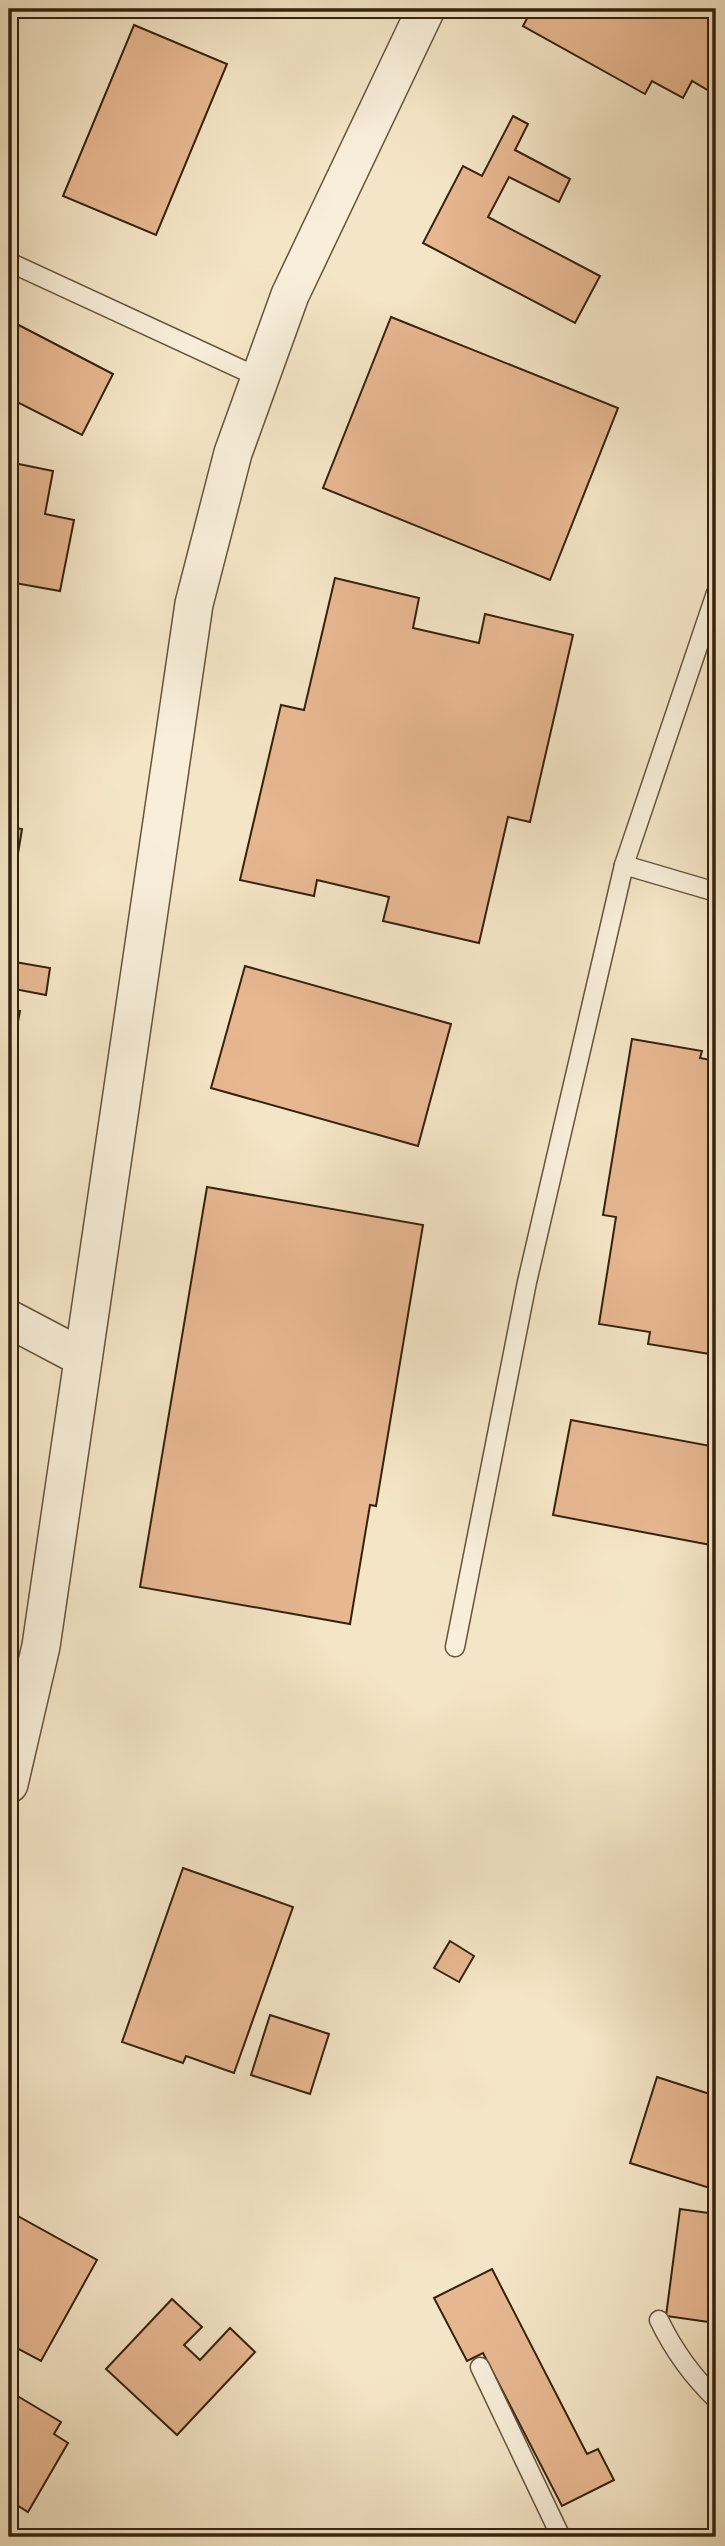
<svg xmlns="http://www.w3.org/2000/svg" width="725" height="2546" font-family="'Old Standard TT',serif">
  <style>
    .building { fill: #e7b791; stroke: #35220d; stroke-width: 2 }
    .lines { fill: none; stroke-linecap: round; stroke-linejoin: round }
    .service-casing { stroke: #65533b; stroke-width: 21 }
    .minor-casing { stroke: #65533b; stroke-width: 40 }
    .service { stroke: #f8eeda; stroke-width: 18 }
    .minor { stroke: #f8eeda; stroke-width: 37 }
  </style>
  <rect width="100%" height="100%" fill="#f4e5c6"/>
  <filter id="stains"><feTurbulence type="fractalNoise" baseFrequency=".00286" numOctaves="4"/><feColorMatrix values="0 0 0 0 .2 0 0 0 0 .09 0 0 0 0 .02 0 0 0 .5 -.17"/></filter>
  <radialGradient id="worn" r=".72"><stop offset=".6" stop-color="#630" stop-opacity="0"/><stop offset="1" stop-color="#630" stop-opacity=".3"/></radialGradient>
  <g class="building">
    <path d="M 532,9 L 716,9 L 716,95 L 692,81 L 683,98 L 652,81 L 645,94 L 523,26 Z"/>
    <path d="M 134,25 L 227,64 L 156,235 L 63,196 Z"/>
    <path d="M 513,116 L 528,124 L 515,150 L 570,179 L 559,202 L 509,177 L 488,217 L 600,276 L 575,323 L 423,243 L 463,166 L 482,176 Z"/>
    <path d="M 391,317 L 618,408 L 550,580 L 323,488 Z"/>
    <path d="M 9,320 L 113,374 L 82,435 L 9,398 Z"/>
    <path d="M 9,462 L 53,471 L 45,514 L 74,520 L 60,591 L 9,582 Z"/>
    <path d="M 335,578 L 419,598 L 413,628 L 479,643 L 485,614 L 573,635 L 530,822 L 508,817 L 479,943 L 383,921 L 389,897 L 317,880 L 314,896 L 240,880 L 281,705 L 304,710 Z"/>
    <path d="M 9,827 L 22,829 L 12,890 L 9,890 Z"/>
    <path d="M 9,961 L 50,968 L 46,995 L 9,988 Z"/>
    <path d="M 245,966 L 451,1024 L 418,1146 L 211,1088 Z"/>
    <path d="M 9,1009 L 20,1011 L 9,1069 Z"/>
    <path d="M 632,1039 L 702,1051 L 700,1058 L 716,1061 L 716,1355 L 648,1344 L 650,1332 L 599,1324 L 616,1217 L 603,1215 Z"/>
    <path d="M 207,1187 L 423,1225 L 376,1506 L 370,1505 L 350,1624 L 140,1587 Z"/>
    <path d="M 571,1420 L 716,1447 L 716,1546 L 553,1515 Z"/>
    <path d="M 183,1868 L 293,1907 L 234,2073 L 186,2056 L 183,2063 L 122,2042 Z"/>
    <path d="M 450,1941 L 474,1956 L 459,1982 L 434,1968 Z"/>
    <path d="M 270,2015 L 329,2034 L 310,2094 L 251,2075 Z"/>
    <path d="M 657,2077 L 716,2096 L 716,2190 L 630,2163 Z"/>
    <path d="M 680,2209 L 716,2214 L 716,2323 L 666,2316 Z"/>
    <path d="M 16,2215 L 97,2260 L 41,2361 L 9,2344 L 9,2228 Z"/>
    <path d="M 492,2269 L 587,2454 L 598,2449 L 614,2480 L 562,2506 L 483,2353 L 467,2361 L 434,2298 Z"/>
    <path d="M 172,2299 L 202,2327 L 184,2345 L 200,2360 L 230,2328 L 255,2352 L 177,2435 L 106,2369 Z"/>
    <path d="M 9,2391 L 61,2422 L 54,2434 L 68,2443 L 28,2512 L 9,2500 Z"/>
  </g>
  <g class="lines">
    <defs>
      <g id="service">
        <path d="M 9,262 L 260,378"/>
        <path d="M 624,865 L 716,892"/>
        <path d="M 455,1647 L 527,1282 L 624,865 L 716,593"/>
        <path d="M 659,2320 C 674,2351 691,2375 716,2399"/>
        <path d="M 480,2367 L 561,2537"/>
      </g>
      <g id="minor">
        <path d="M 9,1319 L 83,1358"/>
        <path d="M 9,1784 L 41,1646 L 194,604 L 233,453 L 290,295 L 426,9"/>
      </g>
    </defs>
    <use href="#service" class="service-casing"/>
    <use href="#minor" class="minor-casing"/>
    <use href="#service" class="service"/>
    <use href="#minor" class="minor"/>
  </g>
  <rect width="725" height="2546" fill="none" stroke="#f4e5c6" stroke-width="35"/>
  <rect x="10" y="10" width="704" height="2525" fill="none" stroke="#35220d" stroke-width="3.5"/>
  <rect x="18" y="18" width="690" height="2511" fill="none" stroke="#35220d" stroke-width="2"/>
  <rect width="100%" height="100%" filter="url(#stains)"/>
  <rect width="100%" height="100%" fill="url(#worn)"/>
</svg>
